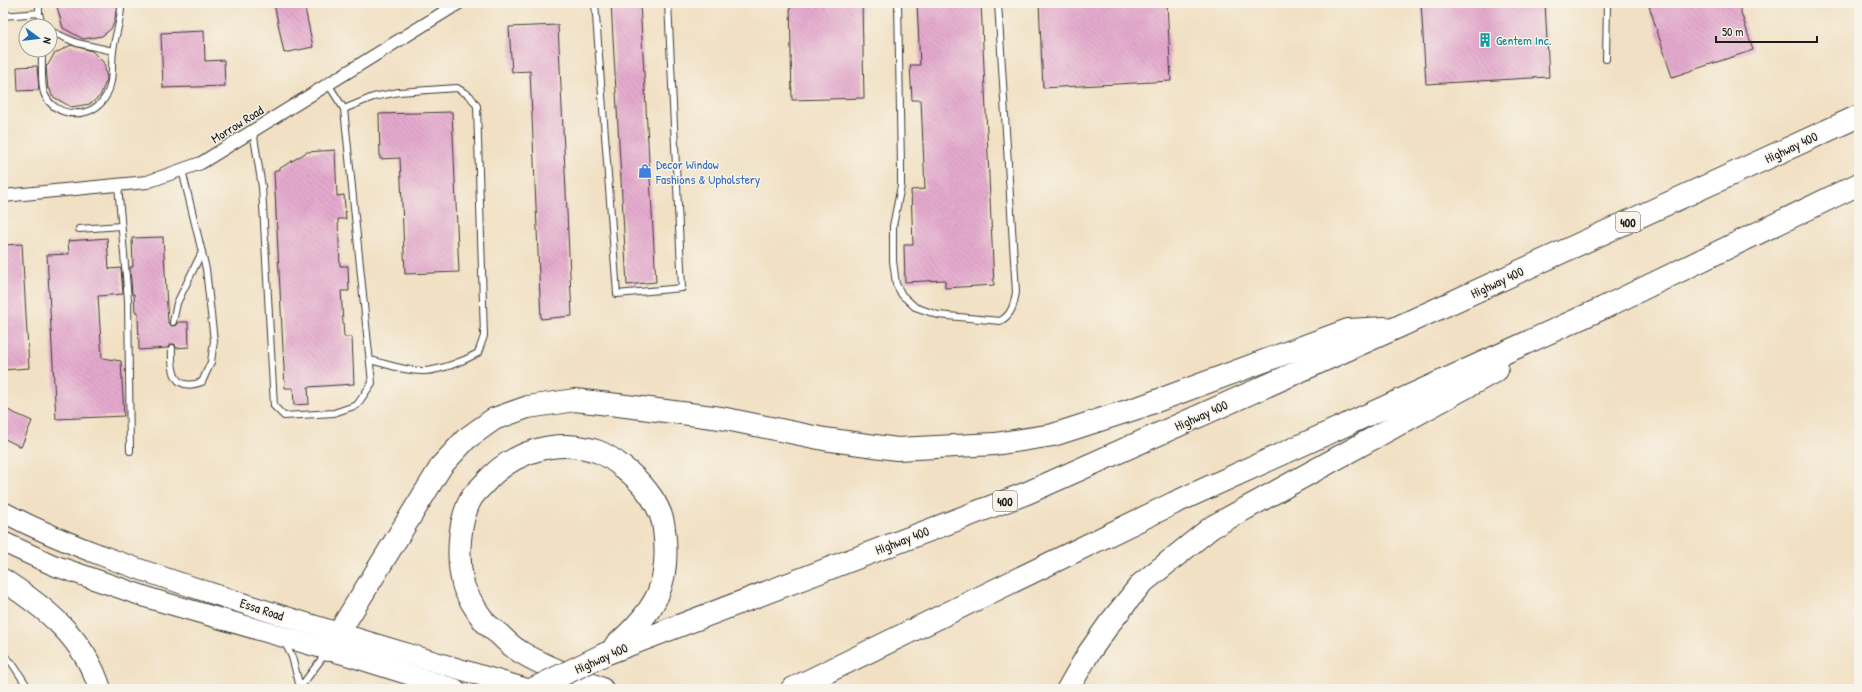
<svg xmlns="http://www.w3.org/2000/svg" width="1862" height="692" font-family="'Patrick Hand',sans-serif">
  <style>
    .building { fill: url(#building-back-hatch) }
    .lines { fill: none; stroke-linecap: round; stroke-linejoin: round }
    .service-casing { stroke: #3c3935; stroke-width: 8 }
    .minor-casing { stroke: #3c3935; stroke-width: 14 }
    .primary-casing { stroke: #3c3935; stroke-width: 22 }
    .motorway-casing { stroke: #3c3935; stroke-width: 24 }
    .service { stroke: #fff; stroke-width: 6 }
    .minor { stroke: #fff; stroke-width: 12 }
    .primary { stroke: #fff; stroke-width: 20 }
    .motorway { stroke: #fff; stroke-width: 22 }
    .motorway-bridge-casing { stroke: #3c3935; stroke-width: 24; stroke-linecap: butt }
    .motorway-bridge { stroke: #fff; stroke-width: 22 }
    .labels { text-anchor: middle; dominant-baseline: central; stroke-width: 3; stroke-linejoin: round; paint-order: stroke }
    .shield { fill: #f7f3e8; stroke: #5e5c59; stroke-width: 1 }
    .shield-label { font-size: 12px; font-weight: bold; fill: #1c1c1c }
    .culture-label { font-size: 13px; fill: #0d838f; stroke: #f7f3e8; text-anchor: start }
    .street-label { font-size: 13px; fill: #1c1c1c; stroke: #f7f3e8 }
    .shop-label { font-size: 13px; fill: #366cbe; stroke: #f7f3e8; text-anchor: start }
  </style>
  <defs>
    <pattern id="building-back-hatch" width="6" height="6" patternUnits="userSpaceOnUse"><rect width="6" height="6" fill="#e4a9cd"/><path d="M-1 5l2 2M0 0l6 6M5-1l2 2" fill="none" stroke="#c391af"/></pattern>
  </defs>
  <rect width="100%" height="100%" fill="#f7f3e8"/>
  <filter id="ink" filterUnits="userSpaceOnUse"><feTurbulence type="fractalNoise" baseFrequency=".025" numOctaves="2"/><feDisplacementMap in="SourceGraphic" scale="8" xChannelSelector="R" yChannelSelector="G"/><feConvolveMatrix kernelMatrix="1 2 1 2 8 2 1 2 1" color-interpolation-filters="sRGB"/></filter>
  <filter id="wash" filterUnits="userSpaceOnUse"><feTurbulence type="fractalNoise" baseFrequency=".012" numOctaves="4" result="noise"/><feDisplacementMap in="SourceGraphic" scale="16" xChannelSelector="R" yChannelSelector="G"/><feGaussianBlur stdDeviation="0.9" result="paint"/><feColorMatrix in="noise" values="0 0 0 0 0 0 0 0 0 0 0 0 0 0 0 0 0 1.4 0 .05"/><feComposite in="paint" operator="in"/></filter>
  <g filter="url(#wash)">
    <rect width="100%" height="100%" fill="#f1e0c3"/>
    <g id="blocks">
      <g class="building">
        <path d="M 56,3 L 116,3 L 115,20 L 111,29 L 102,36 L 83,39 L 63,28 Z"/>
        <path d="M 274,3 L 304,3 L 313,47 L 284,53 Z"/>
        <path d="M 611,3 L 640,3 L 656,282 L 627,285 Z"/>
        <path d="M 790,3 L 862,3 L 864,98 L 792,100 Z"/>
        <path d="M 917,3 L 981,3 L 994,285 L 945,288 L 945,280 L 905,282 L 904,245 L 913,245 L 911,190 L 925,189 L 921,100 L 912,100 L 910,65 L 920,65 Z"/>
        <path d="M 1039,3 L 1167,3 L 1171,81 L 1043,88 Z"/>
        <path d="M 1421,3 L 1545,3 L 1549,77 L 1426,84 Z"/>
        <path d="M 1648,3 L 1738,3 L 1753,50 L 1672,77 Z"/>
        <path d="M 558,25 L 572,316 L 541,319 L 530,71 L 512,72 L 509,27 Z"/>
        <path d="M 204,31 L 205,61 L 224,60 L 225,86 L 163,88 L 161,33 Z"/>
        <path d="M 71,45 L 92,51 L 104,63 L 107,79 L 100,96 L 90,104 L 71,107 L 52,96 L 50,89 L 48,89 L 46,66 L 48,65 L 54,54 Z"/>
        <path d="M 37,66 L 39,90 L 18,91 L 17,67 Z"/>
        <path d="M 452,112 L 459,272 L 405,274 L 400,158 L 380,159 L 379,114 Z"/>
        <path d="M 335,150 L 337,196 L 344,195 L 346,219 L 338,219 L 340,266 L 348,266 L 349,291 L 341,291 L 344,337 L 352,337 L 354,384 L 308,387 L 309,404 L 294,405 L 293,388 L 285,388 L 274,172 L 307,152 Z"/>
        <path d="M 163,237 L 168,323 L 172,326 L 176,325 L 178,322 L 188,322 L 189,347 L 176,348 L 175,344 L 172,344 L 167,348 L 139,350 L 138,312 L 135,312 L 134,294 L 132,294 L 130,267 L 133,267 L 132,238 Z"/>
        <path d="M 107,238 L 109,269 L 121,268 L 123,294 L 98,296 L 102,358 L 121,361 L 124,416 L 56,419 L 47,255 L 69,254 L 68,241 Z"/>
        <path d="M 22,244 L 29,368 L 3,370 L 3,245 Z"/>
        <path d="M 3,408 L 32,421 L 21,447 L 3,438 Z"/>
      </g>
    </g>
  </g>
  <g filter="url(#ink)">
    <use href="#blocks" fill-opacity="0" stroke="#3c3935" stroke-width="1"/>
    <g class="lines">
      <defs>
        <g id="service">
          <path d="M 595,3 L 617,294 L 682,288 L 668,3"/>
          <path d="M 898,3 L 901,165 L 901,186 L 893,226 L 893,261 L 896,284 L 902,295 L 915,307 L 938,315 L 1000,321 C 1012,315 1014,304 1016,292 L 998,3"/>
          <path d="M 39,13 L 42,26"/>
          <path d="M 3,16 L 39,13 L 39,3"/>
          <path d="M 50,31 L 77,43 L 113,51"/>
          <path d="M 42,50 C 42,60 41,85 44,93 C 54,119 93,120 106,96 C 114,82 111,66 113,51 C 115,34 122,20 121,3"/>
          <path d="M 1606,59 L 1607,3"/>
          <path d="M 344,109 L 373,97 L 399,92 L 457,88 L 470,96 L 477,106 L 484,336 L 478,353 C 464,361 441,370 425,371 C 407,372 387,364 370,360"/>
          <path d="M 253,131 L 262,187 L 274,406 L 284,416 L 334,413 L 357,405 L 372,383 L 344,109 L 328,84"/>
          <path d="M 118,185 L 128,300 L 130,451"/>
          <path d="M 79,229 L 121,226"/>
          <path d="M 173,322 L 177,303 L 202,252"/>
          <path d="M 172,348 C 171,372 174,392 202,382 L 211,362 L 214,341 L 206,269 L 182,170"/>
          <path d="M 284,641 L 292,657 L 300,687"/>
          <path d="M 3,655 L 12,663 L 29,689"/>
          <path d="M 299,689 L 326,653"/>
        </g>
        <path id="minor" d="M 3,196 L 147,182 L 201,163 L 459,3"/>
        <g id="primary">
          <path d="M 3,512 C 72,548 146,572 220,596 C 322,629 425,659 527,689"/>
          <path d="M 3,542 L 53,565 L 152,599 L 353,657 L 455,689"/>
        </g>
        <g id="motorway">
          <path d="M 3,580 C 46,608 84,638 100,689"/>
          <path d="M 328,650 L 442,465 L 466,439 L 494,419 L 528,407 L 575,400 L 618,405 L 721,418 L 824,439 L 897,449 L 995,444 L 1053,435 L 1143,406 L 1348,330 L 1385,328"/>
          <path d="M 605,654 L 1027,493 L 1398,327 L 1859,116"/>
          <path d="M 602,689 C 575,677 544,667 519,651 C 512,647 505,640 499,634 C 494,630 488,626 484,621 C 478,613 465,593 463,584 C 457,558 458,521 472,497 C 475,493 479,489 483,485 C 511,452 556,437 599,452 C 610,456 620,465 629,472 C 645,486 662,507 664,529 C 671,585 656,610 615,646"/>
          <path d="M 792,689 L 1174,503 L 1603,308 L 1859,184"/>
          <path d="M 1068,689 L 1088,654 L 1109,624 L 1141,584 L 1212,527 L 1497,370"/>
        </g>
      </defs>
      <use href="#service" class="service-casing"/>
      <use href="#minor" class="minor-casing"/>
      <use href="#primary" class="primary-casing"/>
      <use href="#motorway" class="motorway-casing"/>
      <use href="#service" class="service"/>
      <use href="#minor" class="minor"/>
      <use href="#primary" class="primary"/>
      <use href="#motorway" class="motorway"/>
      <defs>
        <path id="motorway-bridge" d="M 533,689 L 605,654"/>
      </defs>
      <use href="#motorway-bridge" class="motorway-bridge-casing"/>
      <use href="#motorway-bridge" class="motorway-bridge"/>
    </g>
  </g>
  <defs>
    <symbol id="building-bare" viewBox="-9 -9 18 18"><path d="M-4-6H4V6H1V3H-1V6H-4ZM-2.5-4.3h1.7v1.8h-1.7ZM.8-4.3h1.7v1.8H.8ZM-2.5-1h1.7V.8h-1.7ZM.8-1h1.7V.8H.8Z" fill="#0f9aa8" stroke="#f7f3e8" stroke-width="2.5" paint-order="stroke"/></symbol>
    <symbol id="shop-bare" viewBox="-9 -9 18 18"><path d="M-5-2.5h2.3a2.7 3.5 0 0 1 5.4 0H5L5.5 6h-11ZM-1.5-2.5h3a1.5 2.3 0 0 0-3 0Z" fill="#3f7fe0" stroke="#f7f3e8" stroke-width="2.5" paint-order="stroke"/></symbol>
  </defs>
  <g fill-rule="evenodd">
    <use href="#building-bare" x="1475" y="30" width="20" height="20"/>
    <use href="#shop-bare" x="635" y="161" width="20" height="20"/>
  </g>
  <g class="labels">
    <g class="shield">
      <rect x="1616" y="212" width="24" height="20" rx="3"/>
      <rect x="993" y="491" width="24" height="20" rx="3"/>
    </g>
    <g class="shield-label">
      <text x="1628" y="222">400</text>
      <text x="1005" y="501">400</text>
    </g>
    <g class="culture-label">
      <text x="1496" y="40">Gentem Inc.</text>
    </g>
    <g class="street-label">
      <text transform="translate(237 124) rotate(-32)">Morrow Road</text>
      <text transform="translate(1791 147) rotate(-25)">Highway 400</text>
      <text transform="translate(1497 282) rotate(-25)">Highway 400</text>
      <text transform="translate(1201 415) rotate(-24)">Highway 400</text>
      <text transform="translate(902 540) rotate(-21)">Highway 400</text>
      <text transform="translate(262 609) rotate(18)">Essa Road</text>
      <text transform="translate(601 658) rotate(-24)">Highway 400</text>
    </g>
    <g class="shop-label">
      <text x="656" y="164">Decor Window<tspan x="656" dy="15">Fashions &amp; Upholstery</tspan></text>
    </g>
  </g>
  <rect width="1862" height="692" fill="none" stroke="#f7f3e8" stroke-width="16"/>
  <g transform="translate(38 38) rotate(105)"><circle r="19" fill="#f7f3e8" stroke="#9f9d96"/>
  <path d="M0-3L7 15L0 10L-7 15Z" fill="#1f6fb2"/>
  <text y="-6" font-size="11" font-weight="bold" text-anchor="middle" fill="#1c1c1c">N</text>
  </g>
  <path d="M1716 36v6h101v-6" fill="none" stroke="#1c1c1c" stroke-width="2"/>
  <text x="1722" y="36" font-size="12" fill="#1c1c1c" stroke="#f7f3e8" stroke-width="3" paint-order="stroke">50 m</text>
</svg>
